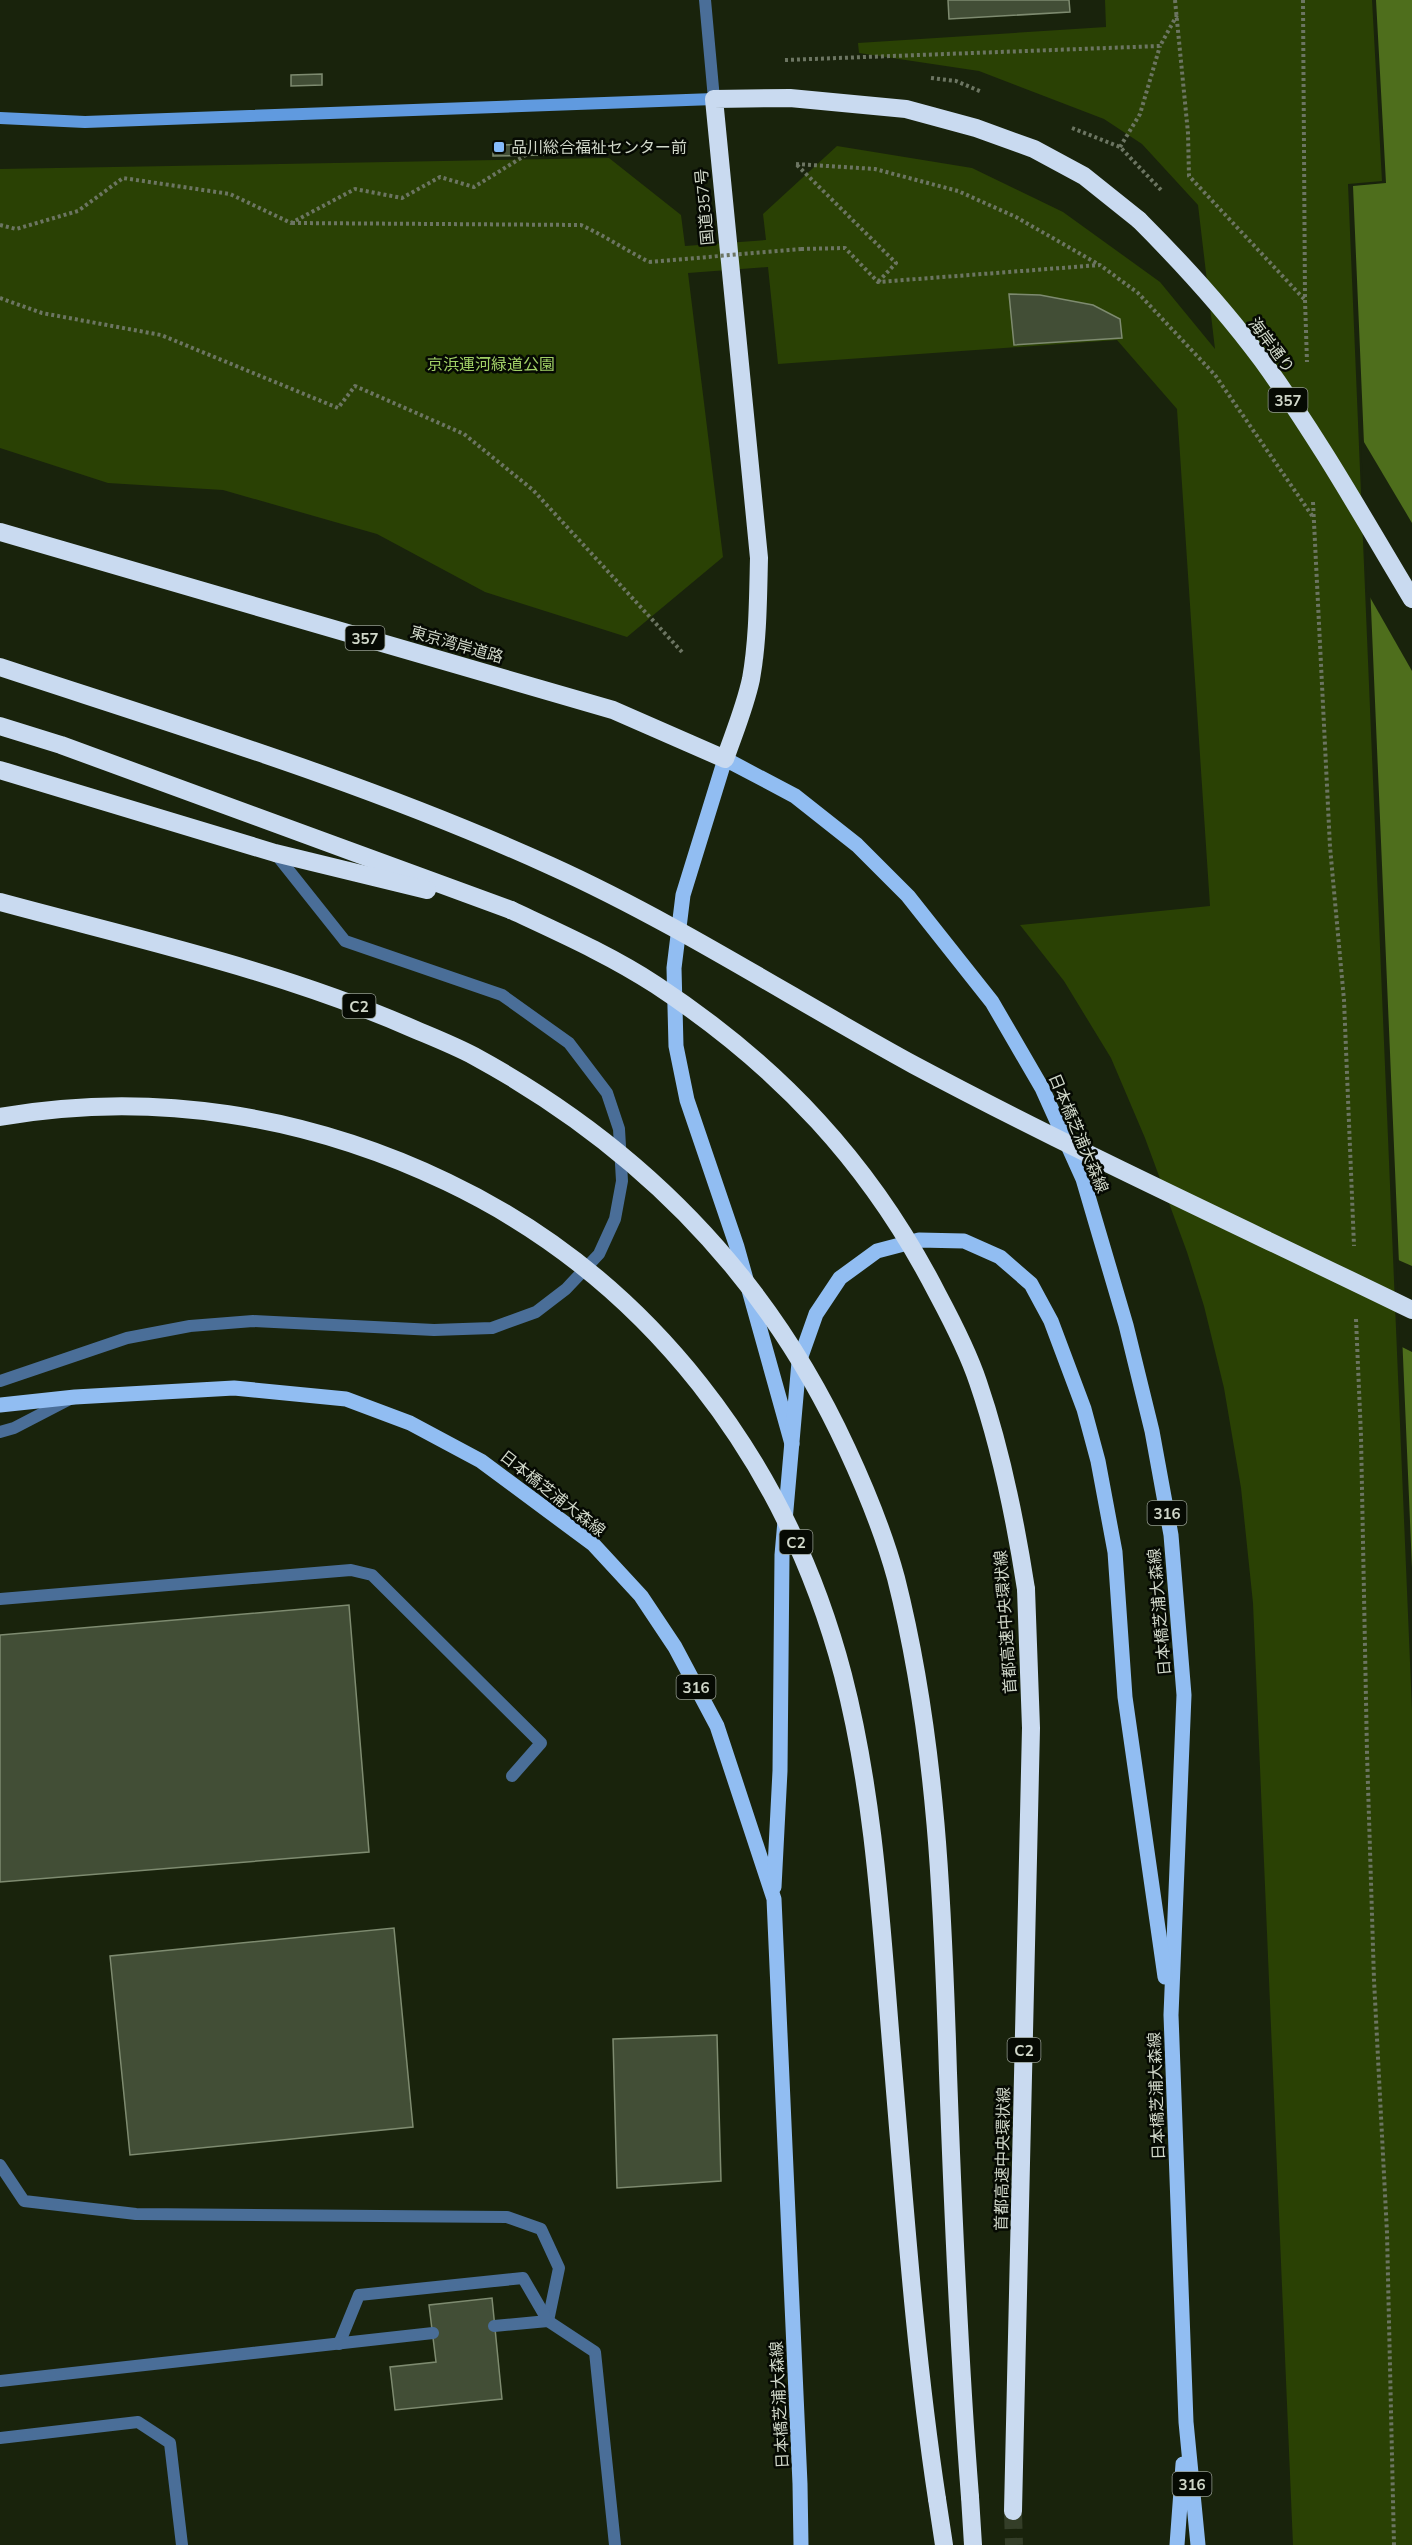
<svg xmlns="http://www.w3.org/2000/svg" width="1412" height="2545" font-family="Mulish,'Noto Sans JP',sans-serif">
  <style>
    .green { fill: #2a4104 }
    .water { fill: #4e6e1c }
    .pier { fill: #19230c }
    .building { fill: #424e36; stroke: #7e8b70; stroke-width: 1.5 }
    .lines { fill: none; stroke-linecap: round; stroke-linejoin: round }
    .highway-tunnel { stroke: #343e28; stroke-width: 18; stroke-dasharray: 18 9; stroke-linecap: butt }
    .path { stroke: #6c7562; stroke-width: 4; stroke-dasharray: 3 3; stroke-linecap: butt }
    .lane { stroke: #4a6e98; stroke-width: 12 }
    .secondary { stroke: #609adf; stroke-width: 12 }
    .primary { stroke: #91bdf2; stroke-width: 15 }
    .highway { stroke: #c9daf0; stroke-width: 18 }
    .path-bridge { stroke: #6c7562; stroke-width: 4; stroke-dasharray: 3 3; stroke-linecap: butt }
    .highway-bridge { stroke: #c9daf0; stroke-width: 18 }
    .poi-dot { fill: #85bbfb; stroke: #060a03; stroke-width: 2 }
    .labels { text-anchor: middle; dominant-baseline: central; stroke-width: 5; stroke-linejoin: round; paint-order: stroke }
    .shield { fill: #060a03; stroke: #939a8e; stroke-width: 1.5 }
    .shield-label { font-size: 15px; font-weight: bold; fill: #d0d7c9 }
    .poi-label { font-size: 16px; fill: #d0d7c9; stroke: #060a03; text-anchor: start }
    .street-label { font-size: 16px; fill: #d0d7c9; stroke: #060a03 }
    .park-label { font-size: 16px; fill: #a1d066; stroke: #060a03 }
  </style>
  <rect width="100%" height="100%" fill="#19230c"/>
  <path class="green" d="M 1105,0 L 1372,0 L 1382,181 L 1348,184 L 1412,1710 L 1412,2545 L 1293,2545 L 1253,1603 L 1241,1488 L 1224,1388 L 1204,1306 L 1187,1252 L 1145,1138 L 1111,1058 L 1064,981 L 1020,925 L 1210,906 L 1177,409 L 1117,340 L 778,364 L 768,267 L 688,273 L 723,557 L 627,637 L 485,592 L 377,534 L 223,490 L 108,483 L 0,448 L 0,169 L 609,158 L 681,215 L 685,246 L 766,240 L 763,214 L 837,146 L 972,168 L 1063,212 L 1160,282 L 1215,349 L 1198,205 L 1142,144 L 1104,119 L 979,71 L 859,53 L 858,43 L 1106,27 Z"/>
  <path class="water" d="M 1376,0 L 1412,0 L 1412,1568 L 1353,186 L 1386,183 Z"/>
  <g class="pier">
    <path d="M 1361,437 L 1412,523 L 1412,671 L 1367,592 Z"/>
    <path d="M 1396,1259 L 1412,1266 L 1412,1352 L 1400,1346 Z"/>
  </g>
  <g class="building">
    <path d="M 948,0 L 1069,0 L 1070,12 L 949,19 Z"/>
    <path d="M 322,74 L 322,85 L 291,86 L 291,75 Z"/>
    <path d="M 545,144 L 545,155 L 493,156 L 493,145 Z"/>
    <path d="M 1009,294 L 1040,295 L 1093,305 L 1120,319 L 1122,338 L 1014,345 Z"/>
    <path d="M 349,1605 L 369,1852 L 0,1882 L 0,1635 Z"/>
    <path d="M 394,1928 L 413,2127 L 130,2155 L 110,1956 Z"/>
    <path d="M 717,2035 L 721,2181 L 617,2188 L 613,2039 Z"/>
    <path d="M 492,2298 L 502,2399 L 395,2410 L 390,2367 L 436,2362 L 429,2305 Z"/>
  </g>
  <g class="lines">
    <path class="highway-tunnel" d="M 1013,2511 L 1014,2545"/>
    <g class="path">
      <path d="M 1175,0 L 1188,133 L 1189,176 L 1304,299"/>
      <path d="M 1303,0 L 1305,300 L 1307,362"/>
      <path d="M 785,60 L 1160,46 L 1177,15"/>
      <path d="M 931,78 L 956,81 L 982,92"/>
      <path d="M 1072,128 L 1120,147 L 1162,191"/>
      <path d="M 1120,147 L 1140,114 L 1160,46"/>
      <path d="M 796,164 L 875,169 L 958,191 L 1016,217 L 1098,264"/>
      <path d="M 797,165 L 896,263 L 878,282"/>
      <path d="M 292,223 L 581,225 C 605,236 626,250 649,262"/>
      <path d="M 0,225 L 16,229 L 78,211 L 123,178 L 230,194 L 291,223 L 355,189 L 402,198 L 440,177 L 474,187 L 529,153"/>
      <path d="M 801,249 L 845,248 L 878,282 L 1100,265 L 1138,293 L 1215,375 L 1313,517"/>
      <path d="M 0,298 L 42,313 L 161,335 L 338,408 L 355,386 L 464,434 L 533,490 L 682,652"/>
      <path d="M 1313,502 L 1330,847 L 1344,1000 L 1354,1246"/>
      <path d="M 1356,1319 L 1361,1436 L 1367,1753 L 1374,1980 L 1387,2233 L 1394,2545"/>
    </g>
    <g class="lane">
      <path d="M 705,0 L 714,99"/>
      <path d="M 0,1381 L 127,1338 L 190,1326 L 253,1321 L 434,1330 L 492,1328 L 536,1312 L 566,1289 L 599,1254 L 615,1219 L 622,1181 L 619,1129 L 607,1093 L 569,1043 L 502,995 L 345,941 L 275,853"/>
      <path d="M 0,1432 L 14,1428 L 68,1400"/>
      <path d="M 0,1599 L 351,1570 L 372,1575 L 541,1743 L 512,1776"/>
      <path d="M 0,2165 L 24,2201 L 136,2214 L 507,2217 L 541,2229 L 559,2268 L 548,2321"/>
      <path d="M 494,2326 L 548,2321"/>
      <path d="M 339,2344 L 359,2295 L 523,2278 L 548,2321 L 595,2352 L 615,2545"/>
      <path d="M 0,2381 L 433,2333"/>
      <path d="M 0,2438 L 138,2422 L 170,2443 L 182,2545"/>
    </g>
    <path class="secondary" d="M 0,118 L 85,122 L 714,99"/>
    <g class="primary">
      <path d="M 0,1405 L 75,1397 L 234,1388 L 346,1399 L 410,1423 L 481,1461 L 593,1544 L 641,1596 L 675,1647 L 717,1726 L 774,1899 L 800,2484 L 801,2545"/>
      <path d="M 792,1444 L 737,1247 L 687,1100 L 676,1046 L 674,968 L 683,895 L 725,759 L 795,796 L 857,845 L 908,896 L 992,1002 L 1042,1088 L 1083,1179 L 1126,1325 L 1152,1431 L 1171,1535 L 1184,1695 L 1171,2015 L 1186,2422 L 1198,2545"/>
      <path d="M 774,1887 L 780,1771 L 782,1555 L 799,1362 L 816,1314 L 840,1278 L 877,1251 L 919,1240 L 964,1241 L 1000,1257 L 1031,1284 L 1051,1321 L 1084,1409 L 1098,1461 L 1115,1552 L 1125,1697 L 1165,1977"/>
      <path d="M 1177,2545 L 1183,2464"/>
    </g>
    <g class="highway">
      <path d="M 0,532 L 613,710 L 725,759 C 734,733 745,707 751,679 C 758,640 758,598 759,558 L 714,99 L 790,98 L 906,109 L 976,128 L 1034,149 L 1084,176 L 1139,220"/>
      <path d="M 0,726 L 61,745 L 511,910"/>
      <path d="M 0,770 L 275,853 L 427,890"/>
      <path d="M 970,2497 L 973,2545"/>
      <path d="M 937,2499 L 944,2545"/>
      <path d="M 1013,2511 L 1031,1728 L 1026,1589"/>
    </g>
    <path class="path-bridge" d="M 649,262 L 801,249"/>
    <g class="highway-bridge">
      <path d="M 1139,220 C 1183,264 1225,310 1262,360 C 1317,436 1364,519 1412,599"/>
      <path d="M 0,667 C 185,728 373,785 551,866 C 677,923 793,999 914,1065 C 1077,1152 1246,1229 1412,1310"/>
      <path d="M 0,902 C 140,940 283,971 416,1030 C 435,1038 455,1046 474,1056 C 641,1147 767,1275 847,1449 C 866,1490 884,1534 896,1578 C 937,1740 943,1907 948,2073 C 953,2214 959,2356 970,2497"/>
      <path d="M 511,910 C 560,933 610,955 656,985 C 779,1066 871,1164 938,1295 C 953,1323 968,1352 978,1382 C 1001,1449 1015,1518 1026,1589"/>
      <path d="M 0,1117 C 152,1090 307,1115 447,1182 C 649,1278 787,1461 843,1675 C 874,1795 881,1921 891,2043 C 904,2195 914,2348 937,2499"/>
    </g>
  </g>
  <rect class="poi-dot" x="493" y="141" width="12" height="12" rx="3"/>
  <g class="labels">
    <g class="shield">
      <rect x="1268.5" y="388" width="39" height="24" rx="4.5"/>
      <rect x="345.5" y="626" width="39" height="24" rx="4.5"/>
      <rect x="342.5" y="994" width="33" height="24" rx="4.5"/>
      <rect x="1147.5" y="1501" width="39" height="24" rx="4.5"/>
      <rect x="779.5" y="1530" width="33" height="24" rx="4.5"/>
      <rect x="676.5" y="1675" width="39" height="24" rx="4.5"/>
      <rect x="1007.5" y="2038" width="33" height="24" rx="4.5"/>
      <rect x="1172.5" y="2472" width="39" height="24" rx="4.5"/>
    </g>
    <g class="shield-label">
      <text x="1288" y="400">357</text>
      <text x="365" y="638">357</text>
      <text x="359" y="1006">C2</text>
      <text x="1167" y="1513">316</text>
      <text x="796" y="1542">C2</text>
      <text x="696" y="1687">316</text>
      <text x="1024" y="2050">C2</text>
      <text x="1192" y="2484">316</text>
    </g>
    <g class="poi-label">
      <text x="511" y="147">品川総合福祉センター前</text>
    </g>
    <g class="street-label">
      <text transform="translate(704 207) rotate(-95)">国道357号</text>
      <text transform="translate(1272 345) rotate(53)">海岸通り</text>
      <text transform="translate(457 644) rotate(16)">東京湾岸道路</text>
      <text transform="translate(1079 1133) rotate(67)">日本橋芝浦大森線</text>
      <text transform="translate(553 1493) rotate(38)">日本橋芝浦大森線</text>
      <text transform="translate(1159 1612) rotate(-95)">日本橋芝浦大森線</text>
      <text transform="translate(1005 1622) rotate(-94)">首都高速中央環状線</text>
      <text transform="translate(1156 2096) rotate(-92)">日本橋芝浦大森線</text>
      <text transform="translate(1002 2159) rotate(-89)">首都高速中央環状線</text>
      <text transform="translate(779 2405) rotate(-93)">日本橋芝浦大森線</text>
    </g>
    <g class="park-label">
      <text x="491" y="364">京浜運河緑道公園</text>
    </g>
  </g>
</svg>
